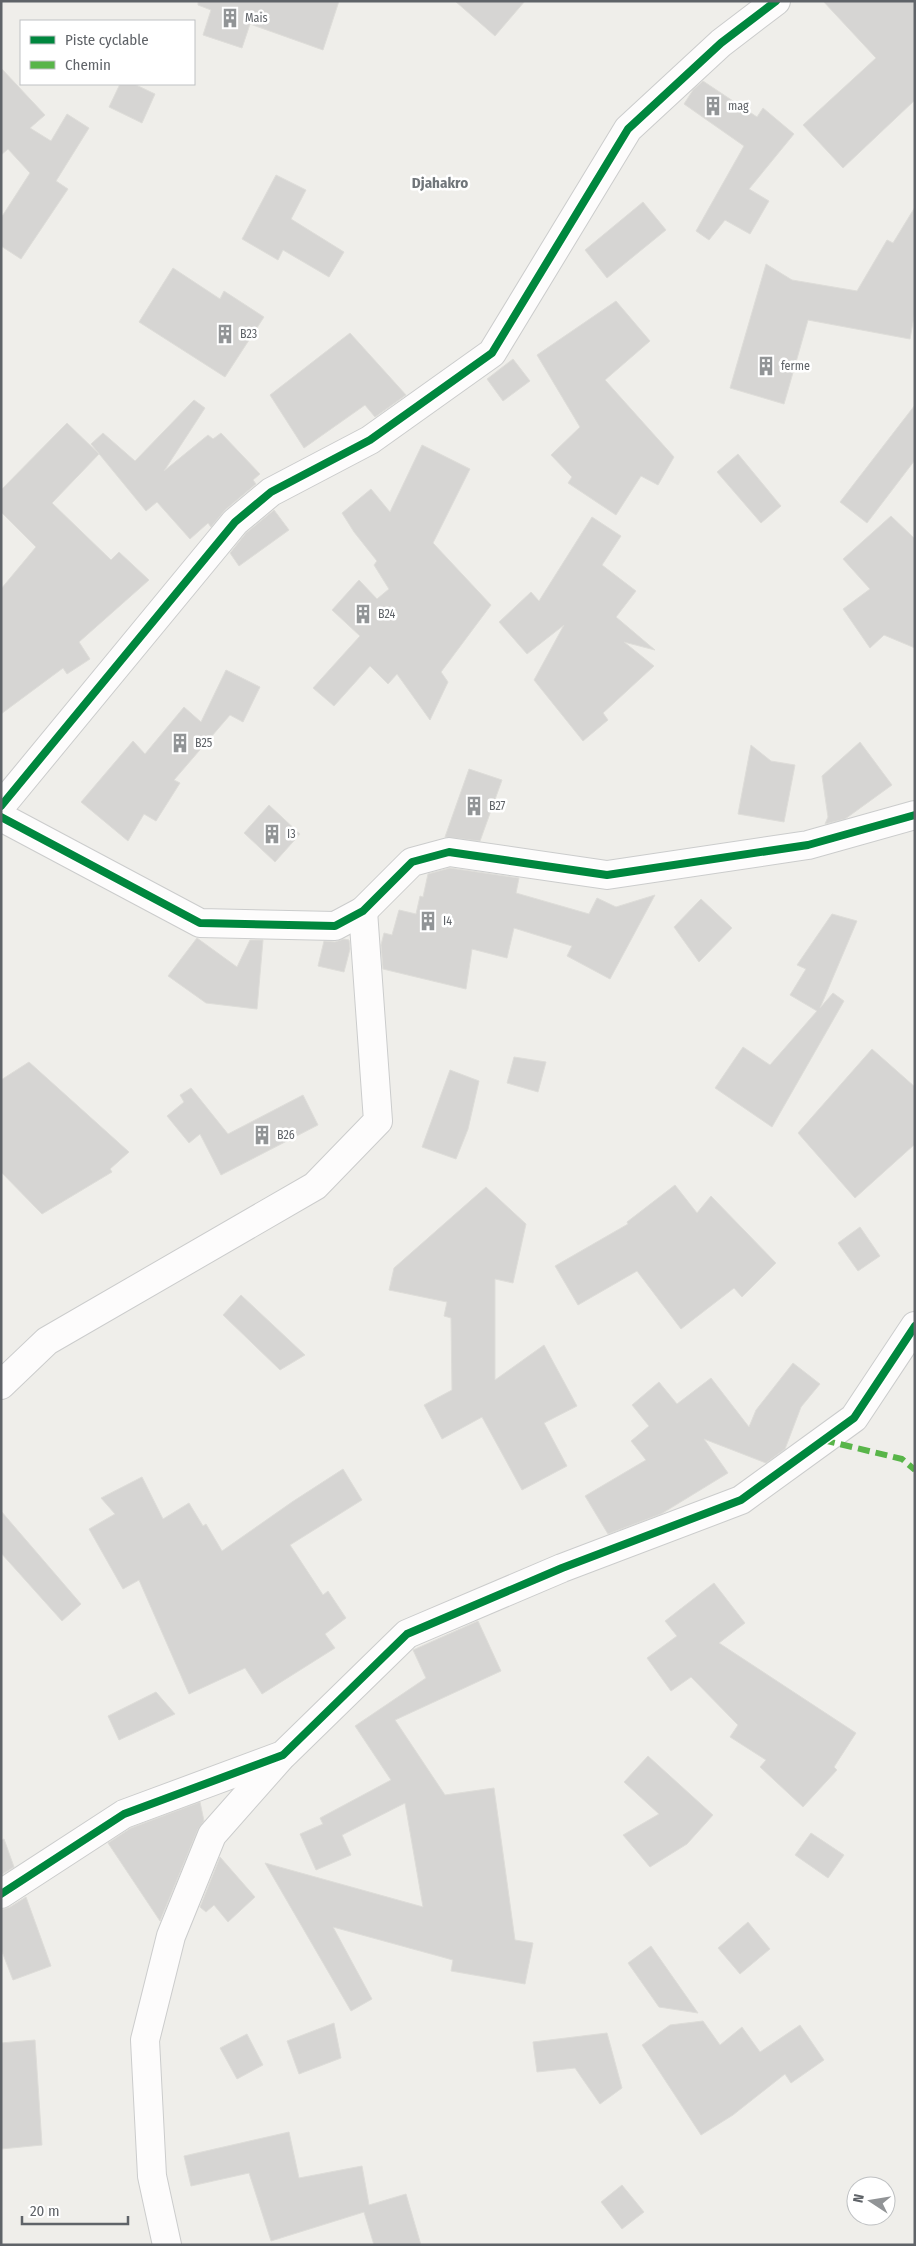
<svg xmlns="http://www.w3.org/2000/svg" width="916" height="2246" font-family="'Fira Sans Condensed',sans-serif">
  <style>
    .building { fill: #d6d5d3; stroke: #deddd9 }
    .lines { fill: none; stroke-linecap: round; stroke-linejoin: round }
    .street-casing { stroke: #cbcccc; stroke-width: 30 }
    .street { stroke: #fdfcfc; stroke-width: 28 }
    .quiet { stroke: #58b549; stroke-width: 6; stroke-dasharray: 12 6; stroke-linecap: butt }
    .cycleway-casing { stroke: #fff; stroke-width: 11 }
    .cycleway { stroke: #00873e; stroke-width: 8 }
    .labels { text-anchor: middle; dominant-baseline: central; stroke-width: 5; stroke-linejoin: round; paint-order: stroke }
    .poi-label { font-size: 12px; fill: #5f6368; stroke: #fff; text-anchor: start }
    .quarter-label { font-size: 15px; font-weight: bold; fill: #70757a; stroke: #fff }
  </style>
  <rect width="100%" height="100%" fill="#efeeea"/>
  <g class="building">
    <path d="M 198,1 L 339,1 L 323,50 L 250,24 L 242,48 L 203,35 L 211,10 L 198,5 Z"/>
    <path d="M 455,1 L 525,1 L 495,36 Z"/>
    <path d="M 823,1 L 915,1 L 915,100 L 843,168 L 803,125 L 876,58 Z"/>
    <path d="M 1,68 L 45,115 L 30,128 L 51,141 L 67,114 L 89,128 L 56,181 L 68,189 L 21,259 L 1,246 L 1,218 L 30,173 L 8,149 L 1,155 Z"/>
    <path d="M 703,81 L 757,117 L 763,108 L 794,134 L 749,189 L 769,201 L 750,234 L 725,220 L 709,240 L 696,231 L 744,146 L 684,104 L 693,90 Z"/>
    <path d="M 120,84 L 134,84 L 155,94 L 142,123 L 109,107 Z"/>
    <path d="M 276,175 L 306,190 L 291,219 L 344,252 L 329,277 L 283,250 L 278,260 L 242,239 Z"/>
    <path d="M 643,202 L 666,230 L 607,278 L 585,250 Z"/>
    <path d="M 915,207 L 915,311 L 910,339 L 808,320 L 784,404 L 730,388 L 766,264 L 792,280 L 857,291 L 887,240 L 893,243 Z"/>
    <path d="M 173,268 L 220,299 L 224,291 L 264,317 L 225,377 L 139,322 Z"/>
    <path d="M 616,301 L 650,341 L 605,380 L 674,457 L 658,485 L 641,476 L 616,515 L 568,483 L 572,477 L 551,455 L 580,427 L 537,355 Z"/>
    <path d="M 350,333 L 406,395 L 375,417 L 365,405 L 304,448 L 270,395 Z"/>
    <path d="M 513,359 L 530,381 L 503,401 L 487,379 Z"/>
    <path d="M 194,400 L 205,408 L 164,471 L 208,435 L 213,439 L 221,433 L 260,474 L 253,480 L 256,484 L 225,510 L 211,527 L 208,523 L 190,539 L 157,502 L 146,511 L 91,444 L 103,433 L 135,461 Z"/>
    <path d="M 915,405 L 915,460 L 867,523 L 840,502 Z"/>
    <path d="M 67,423 L 99,454 L 52,503 L 111,560 L 119,552 L 149,580 L 79,642 L 90,659 L 67,674 L 63,668 L 1,714 L 1,589 L 36,547 L 1,512 L 1,490 Z"/>
    <path d="M 422,445 L 470,469 L 433,543 L 491,605 L 441,672 L 448,682 L 430,720 L 397,674 L 388,684 L 370,666 L 334,706 L 313,688 L 360,636 L 332,610 L 359,580 L 377,599 L 389,589 L 374,565 L 377,561 L 354,532 L 342,513 L 371,489 L 390,512 Z"/>
    <path d="M 738,454 L 781,506 L 761,523 L 717,472 Z"/>
    <path d="M 274,510 L 289,530 L 239,566 L 230,553 L 246,533 Z"/>
    <path d="M 891,516 L 915,539 L 915,648 L 884,635 L 870,648 L 843,609 L 870,589 L 843,559 Z"/>
    <path d="M 592,517 L 621,536 L 602,565 L 636,591 L 616,617 L 655,650 L 624,642 L 654,666 L 603,713 L 608,720 L 583,741 L 534,680 L 564,625 L 527,654 L 499,622 L 531,592 L 539,601 Z"/>
    <path d="M 226,670 L 260,687 L 243,722 L 230,715 L 174,780 L 180,783 L 156,821 L 144,814 L 128,841 L 81,802 L 133,741 L 145,754 L 184,707 L 201,722 Z"/>
    <path d="M 860,742 L 892,785 L 845,819 L 825,824 L 828,817 L 822,776 Z"/>
    <path d="M 751,745 L 771,761 L 795,765 L 784,822 L 738,814 Z"/>
    <path d="M 469,769 L 502,780 L 480,841 L 445,837 Z"/>
    <path d="M 269,805 L 300,834 L 275,862 L 244,833 Z"/>
    <path d="M 450,868 L 519,878 L 516,893 L 589,914 L 597,898 L 616,907 L 655,895 L 610,979 L 567,956 L 572,946 L 514,928 L 507,958 L 472,949 L 466,989 L 383,969 L 381,945 L 384,933 L 392,935 L 399,910 L 416,914 L 420,896 L 423,897 L 428,874 Z"/>
    <path d="M 701,899 L 732,928 L 699,962 L 674,927 Z"/>
    <path d="M 832,914 L 857,921 L 820,1008 L 833,993 L 844,1001 L 772,1127 L 715,1088 L 743,1047 L 770,1065 L 817,1011 L 790,995 L 806,969 L 797,965 Z"/>
    <path d="M 197,938 L 237,967 L 250,940 L 263,940 L 257,1009 L 206,1003 L 168,976 Z"/>
    <path d="M 344,939 L 349,940 L 350,949 L 344,972 L 318,966 L 324,941 L 335,942 Z"/>
    <path d="M 872,1049 L 915,1087 L 915,1144 L 855,1198 L 798,1133 Z"/>
    <path d="M 514,1057 L 546,1062 L 538,1092 L 507,1083 Z"/>
    <path d="M 29,1062 L 129,1152 L 110,1169 L 112,1172 L 42,1214 L 1,1172 L 1,1080 Z"/>
    <path d="M 450,1070 L 479,1081 L 468,1129 L 456,1159 L 422,1147 Z"/>
    <path d="M 191,1088 L 228,1134 L 303,1095 L 318,1125 L 221,1175 L 200,1134 L 189,1143 L 167,1116 L 184,1102 L 180,1095 Z"/>
    <path d="M 675,1185 L 697,1213 L 711,1196 L 776,1263 L 742,1297 L 734,1288 L 681,1329 L 637,1271 L 578,1305 L 555,1266 L 628,1224 L 627,1222 Z"/>
    <path d="M 486,1187 L 526,1224 L 513,1283 L 495,1279 L 495,1380 L 544,1345 L 577,1406 L 544,1423 L 567,1466 L 522,1490 L 482,1417 L 442,1439 L 424,1405 L 452,1390 L 451,1318 L 444,1316 L 447,1302 L 389,1290 L 394,1268 Z"/>
    <path d="M 860,1227 L 880,1256 L 858,1271 L 838,1243 Z"/>
    <path d="M 241,1295 L 305,1355 L 280,1370 L 223,1315 Z"/>
    <path d="M 793,1363 L 820,1384 L 801,1407 L 785,1449 L 766,1463 L 704,1439 L 728,1473 L 661,1514 L 608,1534 L 585,1496 L 646,1460 L 631,1441 L 649,1426 L 632,1405 L 659,1382 L 677,1404 L 711,1378 L 749,1427 L 756,1410 Z"/>
    <path d="M 343,1469 L 362,1500 L 290,1545 L 323,1595 L 328,1591 L 346,1618 L 325,1634 L 335,1648 L 262,1694 L 245,1668 L 189,1694 L 139,1580 L 123,1589 L 89,1529 L 115,1514 L 101,1498 L 142,1477 L 163,1519 L 189,1503 L 203,1526 L 206,1524 L 222,1551 L 292,1502 Z"/>
    <path d="M 1,1511 L 81,1604 L 62,1621 L 1,1553 Z"/>
    <path d="M 714,1583 L 745,1623 L 719,1643 L 856,1733 L 834,1767 L 837,1770 L 803,1807 L 760,1767 L 766,1760 L 730,1737 L 738,1725 L 691,1677 L 671,1691 L 647,1658 L 677,1636 L 665,1621 Z"/>
    <path d="M 478,1621 L 501,1671 L 395,1720 L 445,1795 L 494,1788 L 515,1940 L 533,1943 L 525,1984 L 451,1971 L 453,1960 L 333,1927 L 372,1999 L 351,2011 L 265,1863 L 423,1907 L 405,1803 L 342,1835 L 351,1855 L 316,1870 L 300,1834 L 323,1824 L 320,1818 L 391,1780 L 355,1726 L 426,1678 L 413,1650 Z"/>
    <path d="M 156,1692 L 175,1714 L 119,1740 L 108,1716 Z"/>
    <path d="M 648,1756 L 713,1815 L 687,1844 L 650,1867 L 623,1835 L 659,1814 L 624,1782 Z"/>
    <path d="M 200,1802 L 204,1821 L 198,1829 L 160,1921 L 108,1843 L 131,1828 Z"/>
    <path d="M 811,1833 L 844,1855 L 828,1878 L 795,1855 Z"/>
    <path d="M 4,1839 L 14,1867 L 1,1875 L 1,1840 Z"/>
    <path d="M 220,1857 L 255,1897 L 228,1922 L 214,1905 L 206,1912 L 200,1907 Z"/>
    <path d="M 26,1897 L 51,1966 L 13,1980 L 1,1949 L 1,1910 L 10,1907 Z"/>
    <path d="M 748,1922 L 770,1949 L 740,1974 L 718,1948 Z"/>
    <path d="M 651,1946 L 698,2013 L 659,2007 L 628,1963 Z"/>
    <path d="M 703,2021 L 720,2045 L 742,2027 L 760,2052 L 800,2025 L 824,2060 L 791,2083 L 785,2074 L 733,2115 L 701,2135 L 642,2045 L 670,2025 Z"/>
    <path d="M 334,2023 L 341,2058 L 299,2074 L 287,2041 Z"/>
    <path d="M 607,2033 L 622,2088 L 600,2104 L 575,2068 L 537,2072 L 533,2042 Z"/>
    <path d="M 247,2034 L 263,2065 L 237,2079 L 220,2048 Z"/>
    <path d="M 35,2040 L 42,2145 L 1,2149 L 1,2043 Z"/>
    <path d="M 289,2132 L 299,2178 L 362,2166 L 369,2205 L 406,2194 L 421,2245 L 374,2245 L 364,2212 L 271,2241 L 249,2173 L 191,2186 L 184,2156 Z"/>
    <path d="M 622,2185 L 644,2212 L 622,2229 L 601,2202 Z"/>
  </g>
  <g class="lines">
    <defs>
      <g id="street">
        <path d="M 1,806 L 235,522 L 271,492 L 370,440 L 492,353 L 628,129 L 721,43 L 776,1"/>
        <path d="M 1,817 L 200,923 L 335,926 L 363,911 L 412,862 L 449,852 L 607,875 L 808,845 L 915,815"/>
        <path d="M 1,1385 L 47,1341 L 315,1186 L 378,1121 L 363,911"/>
        <path d="M 1,1894 L 124,1814 L 283,1755 L 407,1634 L 562,1568 L 741,1500 L 854,1418 L 915,1326"/>
        <path d="M 167,2245 L 152,2176 L 145,2040 L 171,1936 L 212,1835 L 280,1758"/>
      </g>
    </defs>
    <use href="#street" class="street-casing"/>
    <use href="#street" class="street"/>
    <path class="quiet" d="M 823,1440 L 902,1459 L 915,1470"/>
    <defs>
      <g id="cycleway">
        <path d="M 1,806 L 235,522 L 271,492 L 370,440 L 492,353 L 628,129 L 721,43 L 776,1"/>
        <path d="M 1,817 L 200,923 L 335,926 L 363,911 L 412,862 L 449,852 L 607,875 L 808,845 L 915,815"/>
        <path d="M 1,1894 L 124,1814 L 283,1755 L 407,1634 L 562,1568 L 741,1500 L 854,1418 L 915,1326"/>
      </g>
    </defs>
    <use href="#cycleway" class="cycleway-casing"/>
    <use href="#cycleway" class="cycleway"/>
  </g>
  <defs>
    <symbol id="building-bare" viewBox="-9 -9 18 18"><path d="M-4-6H4V6H1V3H-1V6H-4ZM-2.5-4.3h1.7v1.8h-1.7ZM.8-4.3h1.7v1.8H.8ZM-2.5-1h1.7V.8h-1.7ZM.8-1h1.7V.8H.8Z" fill="#919496" stroke="#fff" stroke-width="2.5" paint-order="stroke"/></symbol>
  </defs>
  <g fill-rule="evenodd">
    <use href="#building-bare" x="216" y="4" width="28" height="28"/>
    <use href="#building-bare" x="699" y="92" width="28" height="28"/>
    <use href="#building-bare" x="211" y="320" width="28" height="28"/>
    <use href="#building-bare" x="752" y="352" width="28" height="28"/>
    <use href="#building-bare" x="349" y="600" width="28" height="28"/>
    <use href="#building-bare" x="166" y="729" width="28" height="28"/>
    <use href="#building-bare" x="460" y="792" width="28" height="28"/>
    <use href="#building-bare" x="258" y="820" width="28" height="28"/>
    <use href="#building-bare" x="414" y="907" width="28" height="28"/>
    <use href="#building-bare" x="248" y="1121" width="28" height="28"/>
  </g>
  <g class="labels">
    <g class="poi-label">
      <text x="245" y="18">Mais</text>
      <text x="728" y="106">mag</text>
      <text x="240" y="334">B23</text>
      <text x="781" y="366">ferme</text>
      <text x="378" y="614">B24</text>
      <text x="195" y="743">B25</text>
      <text x="489" y="806">B27</text>
      <text x="287" y="834">I3</text>
      <text x="443" y="921">I4</text>
      <text x="277" y="1135">B26</text>
    </g>
    <g class="quarter-label">
      <text x="440" y="183">Djahakro</text>
    </g>
  </g>
  <rect width="916" height="2246" fill="none" stroke="#5f6368" stroke-width="5"/>
  <rect x="20" y="20" width="175" height="65" fill="#ffffff" stroke="#bfc1c3"/>
  <rect x="30" y="36" width="25" height="8" fill="#00873e" stroke="#bfc1c3"/>
  <text x="65" y="45" font-size="15" fill="#5f6368">Piste cyclable</text>
  <rect x="30" y="61" width="25" height="8" fill="#58b549" stroke="#bfc1c3"/>
  <text x="65" y="70" font-size="15" fill="#5f6368">Chemin</text>
  <g transform="translate(871 2201) rotate(282)"><circle r="24" fill="#ffffff" stroke="#bfc1c3"/>
  <path d="M0-4L9 19L0 12L-9 19Z" fill="#919496"/>
  <text y="-8" font-size="14" font-weight="bold" text-anchor="middle" fill="#5f6368">N</text>
  </g>
  <path d="M22 2216v8h106v-8" fill="none" stroke="#5f6368" stroke-width="2.5"/>
  <text x="30" y="2216" font-size="15" fill="#5f6368" stroke="#ffffff" stroke-width="4" paint-order="stroke">20 m</text>
</svg>
